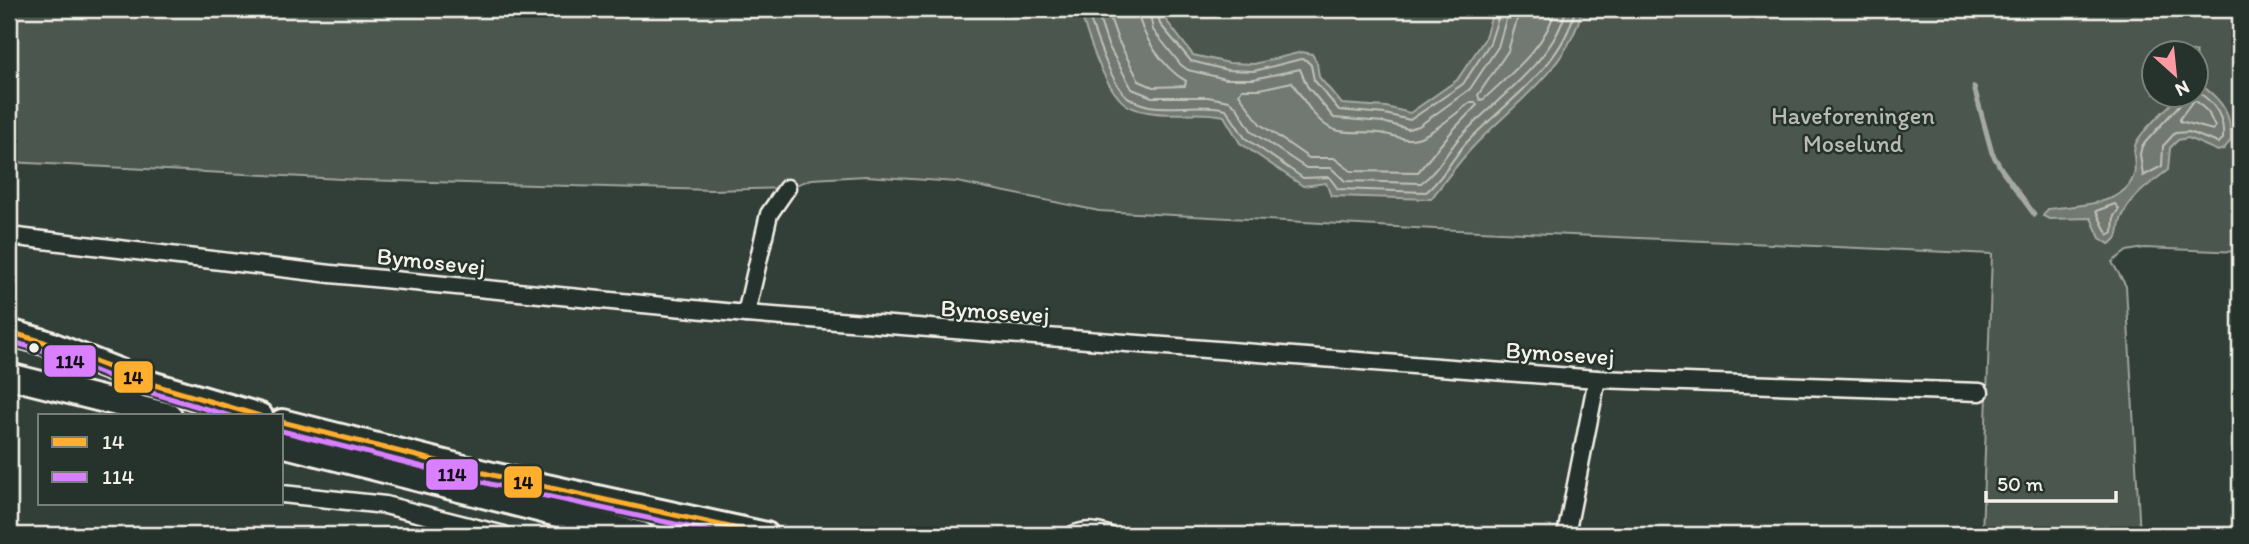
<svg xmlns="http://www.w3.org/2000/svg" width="2249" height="544" font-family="Itim,sans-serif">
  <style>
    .green { fill: #4c564f; stroke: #a0a49c; stroke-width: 2; fill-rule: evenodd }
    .water { fill: #727972; stroke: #a6a9a1; stroke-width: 2 }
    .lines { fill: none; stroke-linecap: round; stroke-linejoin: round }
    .shore { stroke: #c0c1b9; stroke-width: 2 }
    .stream { stroke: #a6a9a1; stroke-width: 5 }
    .street-casing { stroke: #f4f1e8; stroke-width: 21 }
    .primary-casing { stroke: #f4f1e8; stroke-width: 30 }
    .street { stroke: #26332d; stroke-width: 16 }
    .primary { stroke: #26332d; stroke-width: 24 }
    .bus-1-casing { stroke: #26332d; stroke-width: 10 }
    .bus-2-casing { stroke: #26332d; stroke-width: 10 }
    .bus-1 { stroke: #ffae2d; stroke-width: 5 }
    .bus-2 { stroke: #d880ff; stroke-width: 5 }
    .bus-dot { fill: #f4f1e8; stroke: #26332d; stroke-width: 2.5 }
    .labels { text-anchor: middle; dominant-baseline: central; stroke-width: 5; stroke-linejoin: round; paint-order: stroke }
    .park-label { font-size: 24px; fill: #b9bbb2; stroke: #26332d }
    .street-label { font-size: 24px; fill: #f4f1e8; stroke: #26332d }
    .line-badge { stroke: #26332d; stroke-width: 2.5 }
    .pale-badge-label { font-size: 19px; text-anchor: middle; font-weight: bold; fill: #111 }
  </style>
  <rect width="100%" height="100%" fill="#323e38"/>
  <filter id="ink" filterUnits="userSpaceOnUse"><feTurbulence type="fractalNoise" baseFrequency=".0143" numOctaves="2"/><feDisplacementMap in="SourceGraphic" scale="14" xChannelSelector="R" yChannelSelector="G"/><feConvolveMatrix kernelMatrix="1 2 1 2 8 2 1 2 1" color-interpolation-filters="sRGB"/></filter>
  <g filter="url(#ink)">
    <path class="green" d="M 9,9 L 2240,9 L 2240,252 L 2144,248 L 2127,251 L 2112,262 L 2126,286 L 2140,535 L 1982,535 L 1992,254 L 1414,228 L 1099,211 L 957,182 L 866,176 L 812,179 L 787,188 L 712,190 L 361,180 L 9,162 ZM 2154,52 L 2196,52 L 2196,94 L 2154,94 Z"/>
    <g class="water">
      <path d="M 1080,9 L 1164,9 L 1166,20 L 1193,55 L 1229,63 L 1254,64 L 1302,52 L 1312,54 L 1317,63 L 1319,77 L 1342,104 L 1386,107 L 1410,113 L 1457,80 L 1484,40 L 1494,9 L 1582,9 C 1570,68 1511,106 1472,148 C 1457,164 1444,182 1431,199 L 1331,196 L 1326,183 L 1303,186 L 1240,143 L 1224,116 C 1199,110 1173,117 1148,112 C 1138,111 1125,106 1119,98 C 1101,78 1087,35 1080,9 Z"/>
      <path d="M 2197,84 C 2203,85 2206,89 2211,93 C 2227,107 2231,120 2231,140 L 2224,149 L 2218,151 L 2188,138 L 2178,140 L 2170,148 L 2168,170 C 2151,183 2131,196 2122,217 C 2116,229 2123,237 2109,244 L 2100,238 L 2091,218 L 2049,219 L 2043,216 L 2048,209 C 2075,205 2124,207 2134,175 C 2137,164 2131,154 2136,143 C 2144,127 2167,110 2179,95 L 2196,94 Z"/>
    </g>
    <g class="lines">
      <g class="shore">
        <path d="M 1087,9 C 1093,30 1110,79 1124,94 C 1130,100 1141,104 1149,106 C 1175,110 1200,103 1226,109 L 1245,138 L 1303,178 L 1329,177 L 1338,189 L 1426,192 C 1442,180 1453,157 1467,142 C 1505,103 1564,65 1575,9"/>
        <path d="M 1096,9 L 1108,45 L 1132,89 L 1152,97 L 1208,97 L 1229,101 L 1236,106 L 1252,132 L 1306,168 L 1331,168 L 1345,181 L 1421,183 C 1437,172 1447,152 1460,137 C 1493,101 1556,60 1566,9"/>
        <path d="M 1107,9 L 1118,40 L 1139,81 L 1153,87 L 1185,86 L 1186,81 C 1164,69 1139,33 1138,9"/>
        <path d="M 1149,9 L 1153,30 L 1181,65 L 1188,70 L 1226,79 L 1254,79 L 1300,69 L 1307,86 L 1334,118 L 1383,122 L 1408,129 L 1419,126 L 1470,89 L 1498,47 L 1509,9"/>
        <path d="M 1157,9 L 1160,24 L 1191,61 L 1227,70 L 1254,71 L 1301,59 L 1306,60 L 1311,65 L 1314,80 L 1339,110 L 1385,114 L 1410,120 L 1463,84 L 1490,43 L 1501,9"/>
        <path d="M 1520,9 L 1508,51 L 1478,95 L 1480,100 L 1484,99 C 1509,75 1548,45 1555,9"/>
        <path d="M 1292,82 C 1302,97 1316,124 1335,130 C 1349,134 1365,131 1379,133 C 1392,134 1404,142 1417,138 C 1433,134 1457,112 1471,102 L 1475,102 L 1477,105 L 1452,131 L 1418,172 L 1351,171 L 1334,158 L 1309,158 L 1260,124 L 1239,94 L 1242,89 L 1260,89 Z"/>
        <path d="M 2184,94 L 2181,103 L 2142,146 L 2140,154 L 2143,176 L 2162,166 L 2163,146 L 2175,133 L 2189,132 L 2218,143 L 2223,139 C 2225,117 2215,102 2196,91"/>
        <path d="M 2196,101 L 2208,112 L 2215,127 L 2213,130 L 2180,121 L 2180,118 L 2192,102 Z"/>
        <path d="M 2115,204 L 2119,209 L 2114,216 L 2113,232 L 2108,235 L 2096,211 Z"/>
      </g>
      <path class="stream" d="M 1974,87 L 1992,153 L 2002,170 L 2034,214"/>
      <defs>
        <g id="street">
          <path d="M 9,236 L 331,274 L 746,314 L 1597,379 L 1980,392"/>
          <path d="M 746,314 L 769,214 L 787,188"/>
          <path d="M 282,494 L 385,505 L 504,535"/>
          <path d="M 1073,535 C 1085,529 1096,531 1108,535"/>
          <path d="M 1566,535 L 1597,379"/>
        </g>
        <g id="primary">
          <path d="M 9,332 L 44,342 L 151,384 L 260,416"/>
          <path d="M 9,376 L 169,416"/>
          <path d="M 282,422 L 492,475 L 766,535"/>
          <path d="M 282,444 L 641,535"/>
        </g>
      </defs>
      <use href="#street" class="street-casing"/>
      <use href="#primary" class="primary-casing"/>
      <use href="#street" class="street"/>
      <use href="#primary" class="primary"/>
      <defs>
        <g id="bus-1">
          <path d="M 9,332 L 44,342 L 151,384 L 260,416"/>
          <path d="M 282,422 L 492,475 L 766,535"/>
        </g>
        <g id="bus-2">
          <path d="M 9,341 L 41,350 L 149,392 L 230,416"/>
          <path d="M 282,431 L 490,484 L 726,535"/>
        </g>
      </defs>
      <use href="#bus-1" class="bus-1-casing"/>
      <use href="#bus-2" class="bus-2-casing"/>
      <use href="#bus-1" class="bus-1"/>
      <use href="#bus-2" class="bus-2"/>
    </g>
  </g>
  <circle class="bus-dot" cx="34" cy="348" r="6"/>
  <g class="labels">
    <g class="park-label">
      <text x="1853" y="115">Haveforeningen<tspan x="1853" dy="28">Moselund</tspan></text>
    </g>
    <g class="street-label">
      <text transform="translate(431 261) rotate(6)">Bymosevej</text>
      <text transform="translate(995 311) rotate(4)">Bymosevej</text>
      <text transform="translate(1560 353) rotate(4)">Bymosevej</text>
    </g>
  </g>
  <g class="line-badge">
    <rect x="43" y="344" width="54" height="34" rx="7" fill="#d880ff"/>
    <rect x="113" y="360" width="41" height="34" rx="7" fill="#ffae2d"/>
    <rect x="425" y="458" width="54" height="33" rx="7" fill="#d880ff"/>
    <rect x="503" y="465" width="40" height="34" rx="7" fill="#ffae2d"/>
  </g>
  <g class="pale-badge-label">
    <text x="70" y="368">114</text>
    <text x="133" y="384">14</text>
    <text x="452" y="481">114</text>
    <text x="523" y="489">14</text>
  </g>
  <rect width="2249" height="544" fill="none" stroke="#26332d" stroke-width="35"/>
  <rect x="18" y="18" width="2214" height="509" fill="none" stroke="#f4f1e8" stroke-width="2.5" filter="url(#ink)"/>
  <rect x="38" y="414" width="245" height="91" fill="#26332d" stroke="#787f78" stroke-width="2"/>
  <rect x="52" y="437" width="35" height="10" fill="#ffae2d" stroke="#787f78" stroke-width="2"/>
  <text x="102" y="449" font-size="21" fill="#f4f1e8">14</text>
  <rect x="52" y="472" width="35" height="10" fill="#d880ff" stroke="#787f78" stroke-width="2"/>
  <text x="102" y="484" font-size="21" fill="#f4f1e8">114</text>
  <g transform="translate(2175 74) rotate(153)"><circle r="33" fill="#26332d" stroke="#787f78" stroke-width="2"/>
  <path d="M0-5L12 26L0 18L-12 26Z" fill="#ff9aa2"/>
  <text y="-10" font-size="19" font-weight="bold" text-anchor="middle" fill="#f4f1e8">N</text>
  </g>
  <path d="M1986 491v10h130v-10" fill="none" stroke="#f4f1e8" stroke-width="3.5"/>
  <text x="1997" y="491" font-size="21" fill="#f4f1e8" stroke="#26332d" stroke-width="5" paint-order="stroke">50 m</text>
</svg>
